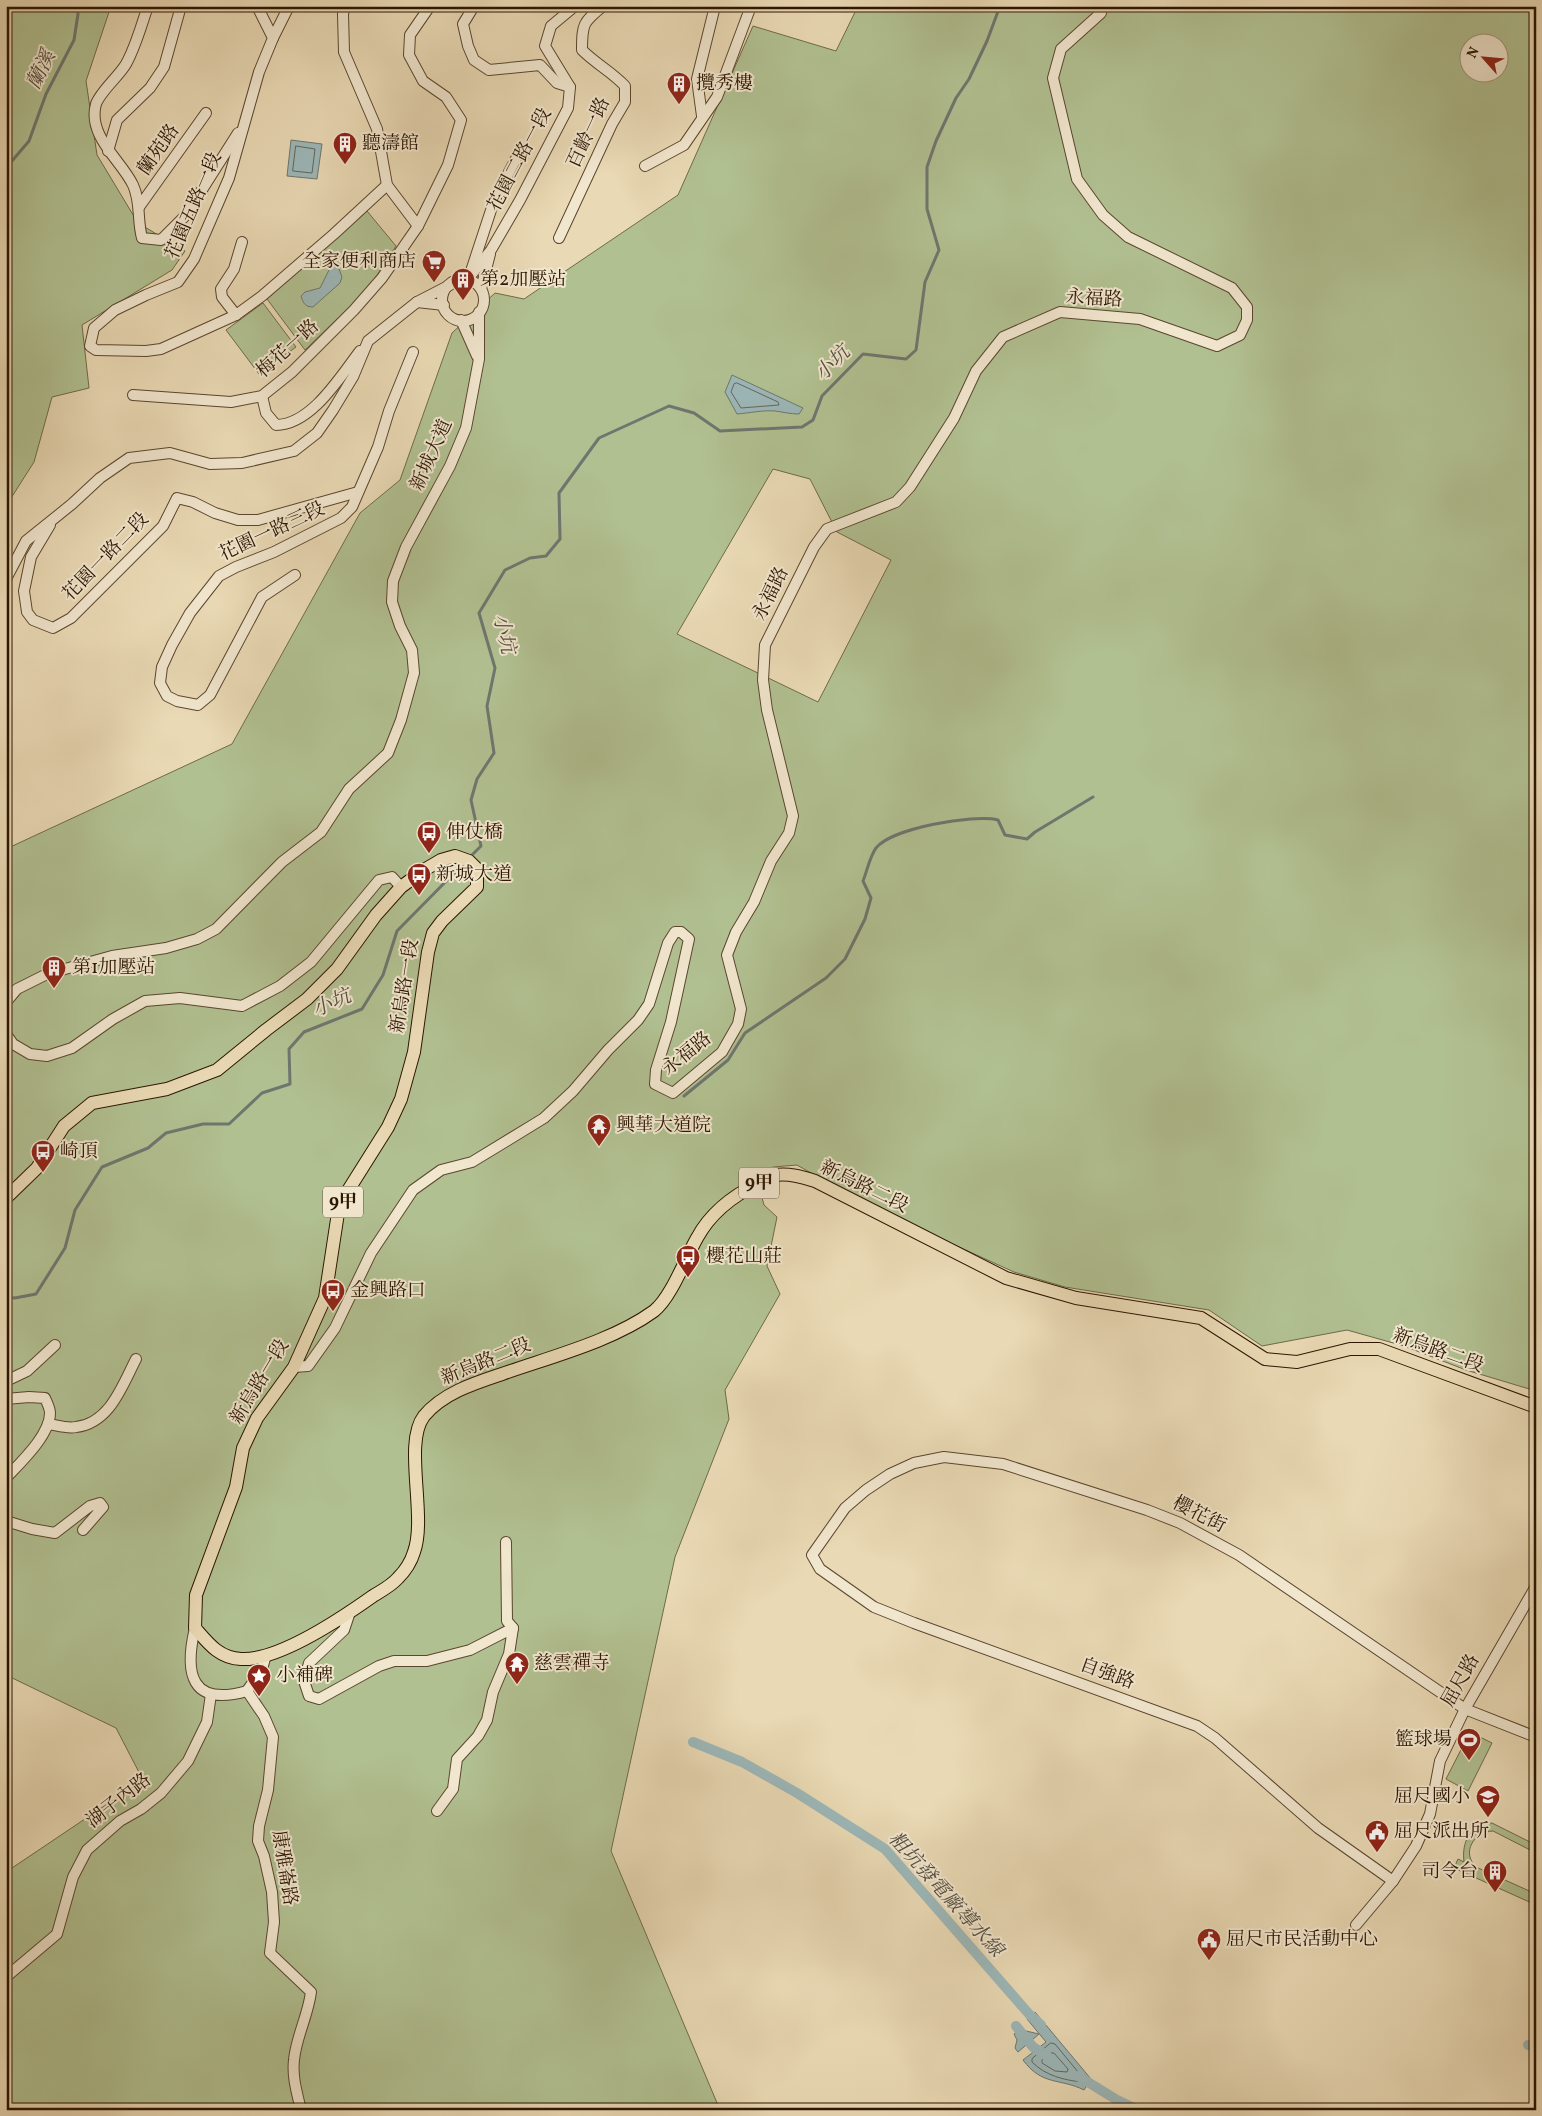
<svg xmlns="http://www.w3.org/2000/svg" width="1542" height="2116" font-family="Vollkorn,'Noto Serif TC',serif">
  <style>
    .green { fill: #b1c091; stroke: #6e6a49; fill-rule: evenodd }
    .water { fill: #9cb7b8; stroke: #6f766f }
    .lines { fill: none; stroke-linecap: round; stroke-linejoin: round }
    .shore { stroke: #64665c; stroke-width: 1 }
    .stream { stroke: #6f766f; stroke-width: 3 }
    .canal { stroke: #9cb7b8; stroke-width: 10 }
    .minor-casing { stroke: #5b462e; stroke-width: 12 }
    .major-casing { stroke: #2c1501; stroke-width: 14 }
    .minor { stroke: #f1e6ce; stroke-width: 10 }
    .major { stroke: #e9d9b4; stroke-width: 12 }
    .labels { text-anchor: middle; dominant-baseline: central; stroke-width: 4; stroke-linejoin: round; paint-order: stroke }
    .shield { fill: #f1e6ce; stroke: #67543e; stroke-width: 1 }
    .shield-label { font-size: 18px; font-weight: bold; fill: #2c1501 }
    .poi-label { font-size: 19px; fill: #2c1501; stroke: #f1e6ce; text-anchor: start }
    .street-label { font-size: 19px; fill: #2c1501; stroke: #f1e6ce }
    .water-label { font-size: 20px; font-style: italic; fill: #534e41; stroke: #f1e6ce }
  </style>
  <rect width="100%" height="100%" fill="#e9d9b4"/>
  <filter id="stains"><feTurbulence type="fractalNoise" baseFrequency=".004" numOctaves="4"/><feColorMatrix values="0 0 0 0 .2 0 0 0 0 .09 0 0 0 0 .02 0 0 0 .5 -.17"/></filter>
  <radialGradient id="worn" r=".72"><stop offset=".6" stop-color="#630" stop-opacity="0"/><stop offset="1" stop-color="#630" stop-opacity=".3"/></radialGradient>
  <g class="green">
    <path d="M 6,6 L 111,6 L 86,81 L 97,155 L 138,223 L 185,251 L 172,270 L 82,325 L 89,388 L 52,397 L 34,462 L 6,506 Z"/>
    <path d="M 858,6 L 1536,6 L 1536,1391 L 1466,1370 L 1404,1346 L 1347,1330 L 1262,1346 L 1209,1310 L 1065,1287 L 1014,1272 L 871,1207 L 797,1165 L 773,1167 L 757,1179 L 764,1205 L 777,1217 L 767,1266 L 780,1294 L 725,1390 L 729,1419 L 675,1557 L 611,1851 L 720,2110 L 6,2110 L 6,1872 L 143,1780 L 116,1728 L 6,1675 L 6,849 L 232,744 L 360,513 L 400,480 L 452,333 L 495,293 L 524,299 L 678,195 L 753,26 L 836,51 ZM 1470,42 L 1500,42 L 1500,72 L 1470,72 ZM 773,469 L 810,479 L 837,532 L 891,560 L 818,702 L 677,634 Z"/>
    <path d="M 367,211 L 396,246 L 368,289 L 305,350 L 267,299 Z"/>
    <path d="M 263,303 L 296,347 L 259,374 L 226,330 Z"/>
    <path d="M 1470,1732 L 1492,1743 L 1468,1791 L 1446,1779 Z"/>
    <path d="M 1481,1823 L 1492,1823 L 1536,1845 L 1536,1853 L 1493,1831 C 1474,1832 1461,1852 1476,1867 L 1536,1894 L 1536,1905 L 1454,1868 L 1458,1859 L 1464,1862 C 1462,1845 1467,1833 1481,1823 Z"/>
  </g>
  <g class="water">
    <path d="M 291,140 L 322,144 L 317,179 L 287,176 Z"/>
    <path d="M 334,266 L 339,269 L 342,277 L 340,283 L 313,307 C 305,307 303,303 301,296 L 305,292 L 320,288 L 329,270 Z"/>
    <path d="M 732,375 L 803,408 L 799,414 C 790,414 783,412 775,411 C 762,410 750,413 737,414 L 725,392 Z"/>
    <path d="M 1035,2012 L 1091,2079 L 1084,2090 C 1060,2078 1042,2086 1023,2060 L 1046,2042 L 1027,2019 Z"/>
    <path d="M 1022,2027 L 1026,2031 L 1039,2034 L 1018,2052 L 1015,2048 L 1017,2040 L 1014,2034 Z"/>
  </g>
  <g class="lines">
    <g class="shore">
      <path d="M 296,146 L 315,149 L 312,173 L 293,171 Z"/>
      <path d="M 737,383 L 778,402 L 779,405 L 741,408 L 731,392 L 734,384 Z"/>
      <path d="M 1051,2043 L 1055,2044 L 1083,2078 L 1082,2082 C 1064,2080 1046,2076 1032,2062 L 1032,2059 Z"/>
      <path d="M 1051,2053 L 1054,2053 L 1068,2069 L 1067,2072 L 1055,2071 L 1042,2063 L 1042,2060 Z"/>
    </g>
    <g class="stream">
      <path d="M 6,168 L 29,141 L 46,94 L 74,40 L 78,14 L 77,6"/>
      <path d="M 469,858 L 481,846 L 471,800 L 477,779 L 494,753 L 487,706 L 495,668 L 479,613 L 505,570 L 530,558 L 546,556 L 560,539 L 559,493 L 599,438 L 669,406 L 694,413 L 720,431 L 802,427 L 813,420 L 822,396 L 863,354 L 906,359 L 916,350 L 925,282 L 939,250 L 927,209 L 927,167 L 936,141 L 956,98 L 969,79 L 987,41 L 1000,6"/>
      <path d="M 684,1096 L 728,1060 L 745,1033 L 826,978 L 845,959 L 865,919 L 871,898 L 863,881 C 867,871 870,856 876,848 C 892,828 973,814 998,820 L 1005,835 L 1027,839 L 1035,832 L 1093,797"/>
      <path d="M 6,1297 L 15,1298 L 36,1294 L 65,1248 L 75,1210 L 102,1167 L 148,1148 L 166,1133 L 203,1124 L 229,1124 L 262,1093 L 290,1084 L 289,1049 L 304,1032 L 362,1009 L 383,975 L 397,931 L 465,862"/>
    </g>
    <g class="canal">
      <path d="M 693,1742 L 742,1762 L 797,1793 L 885,1849 L 1029,2014 L 1041,2025"/>
      <path d="M 1016,2026 L 1033,2047 L 1047,2056"/>
      <path d="M 1528,2045 L 1536,2044"/>
      <path d="M 1078,2076 L 1117,2100 L 1138,2110"/>
    </g>
    <defs>
      <g id="minor">
        <path d="M 148,6 C 141,26 136,46 126,64 C 119,76 100,92 96,104 C 87,136 121,160 133,185 C 141,202 137,220 142,238 L 161,240 L 186,215 L 238,133"/>
        <path d="M 257,6 L 273,38 L 259,72 L 229,178 L 194,259 L 178,282 L 146,295 L 115,310 L 94,328 L 90,346 L 96,350 L 146,351 L 161,349 L 236,315 L 262,296 L 334,234 L 387,185"/>
        <path d="M 345,6 L 343,14 L 344,52 L 377,129 L 387,185 L 418,226"/>
        <path d="M 474,6 L 463,24 L 468,46 L 474,60 L 489,70 L 540,65 L 557,83 L 570,87"/>
        <path d="M 273,38 L 289,6"/>
        <path d="M 702,116 L 697,79 L 715,6"/>
        <path d="M 108,151 L 117,120 L 150,88 L 164,67 L 181,6"/>
        <path d="M 645,166 L 684,145 L 717,97 L 751,6"/>
        <path d="M 139,207 L 206,113"/>
        <path d="M 559,238 L 612,124 L 625,102 L 625,86 C 612,72 596,64 582,50 C 582,24 583,22 603,6"/>
        <path d="M 471,271 L 494,201 L 521,149"/>
        <path d="M 468,279 L 491,250 L 520,200 L 568,108 L 570,87 L 545,46 L 551,26 L 575,6"/>
        <circle cx="463" cy="300" r="21"/>
        <path d="M 481,289 L 490,254"/>
        <path d="M 417,302 L 444,305"/>
        <path d="M 236,315 L 222,297 L 221,289 L 234,269 L 242,242"/>
        <path d="M 461,320 L 477,356"/>
        <path d="M 133,395 L 231,402 L 262,396 L 292,372 L 354,310 L 382,278 L 418,226 L 448,165 L 461,120 L 446,97 L 423,81 L 409,55 L 410,35 L 430,6"/>
        <path d="M 262,396 L 266,413 L 276,425 C 311,425 340,377 360,351"/>
        <path d="M 50,525 L 31,557 L 24,591 L 27,612 L 33,620 L 53,628 L 71,618 L 163,526 L 177,498 L 193,502 L 215,513 L 238,520 L 258,520 L 358,492"/>
        <path d="M 295,575 L 262,597 L 210,695 L 198,705 L 177,701 L 167,696 L 160,683 L 162,667 L 172,645 L 190,613 L 219,576 L 236,567 L 274,552 L 341,518 L 352,507 L 378,447 L 389,411 L 413,352"/>
        <path d="M 6,579 L 26,541 L 72,504 L 100,478 L 129,458 L 170,453 L 210,464 L 242,463 L 294,451 L 317,433 L 333,410 L 353,377 L 368,341 L 417,302 L 450,285"/>
        <path d="M 6,1002 L 17,989 L 47,974 L 112,956 L 166,948 L 197,939 L 216,929 L 282,862 L 321,832 L 349,789 L 388,753 L 401,720 L 414,673 L 412,650 L 400,626 L 392,602 L 393,581 L 406,547 L 450,466 L 466,428 L 479,359 L 479,312"/>
        <path d="M 6,1034 L 13,1044 L 30,1054 L 47,1056 L 72,1048 L 113,1019 L 145,1001 L 180,998 L 242,1006 L 280,986 L 311,962 L 379,880 L 392,877 L 401,887"/>
        <path d="M 294,1367 L 308,1366 L 335,1328 L 371,1253 L 413,1190 L 441,1170 L 472,1162 L 531,1126 L 544,1118 L 573,1091 L 608,1050 L 638,1020 L 649,1004 L 668,943 L 675,932 L 681,932 L 689,939 L 671,1022 L 656,1070 L 655,1084 L 673,1093 L 722,1052 L 738,1024 L 741,1009 L 727,955 L 736,932 L 754,902 L 771,861 L 789,833 L 793,816 L 767,710 L 763,680 L 765,645 L 814,547 L 827,529 L 896,502 L 910,487 L 954,418 L 976,371 L 1003,337 L 1060,312 L 1140,319 L 1217,346 L 1240,335 L 1247,320 L 1247,307 L 1232,288 L 1128,237 L 1103,215 L 1077,179 L 1053,78 L 1061,49 L 1101,13 L 1101,6"/>
        <path d="M 6,1381 L 27,1371 L 55,1345"/>
        <path d="M 6,1399 L 29,1397 L 45,1398 C 47,1403 50,1408 50,1413 C 50,1435 21,1462 6,1478"/>
        <path d="M 48,1424 C 56,1425 67,1429 76,1427 C 110,1423 122,1386 136,1359"/>
        <path d="M 6,1521 L 32,1529 L 55,1533 L 90,1506 L 100,1503 L 103,1507 L 83,1530"/>
        <path d="M 506,1542 L 507,1621 L 513,1628"/>
        <path d="M 350,1612 L 344,1630 L 309,1663 L 304,1681 L 309,1696 L 319,1699 L 379,1666 L 394,1661 L 427,1661 L 470,1650 L 513,1628 L 509,1654 L 493,1692 L 487,1720 L 478,1736 L 457,1759 L 453,1789 L 437,1811"/>
        <path d="M 195,1628 C 184,1674 191,1707 247,1691"/>
        <path d="M 266,1655 L 262,1669 L 247,1691 L 264,1716 L 273,1737 L 268,1790 L 259,1826 L 258,1841 L 264,1856 L 272,1892 L 274,1922 L 270,1953 L 311,1992 C 308,2016 296,2037 294,2060 C 292,2077 297,2093 301,2110"/>
        <path d="M 1393,1881 L 1318,1828 L 1215,1738 L 1197,1726 L 914,1623 L 874,1607 L 820,1569 L 812,1555 L 845,1508 L 866,1490 L 890,1474 L 914,1463 L 944,1457 L 1003,1464 L 1147,1510 L 1180,1523 L 1239,1555 L 1465,1709 L 1536,1737"/>
        <path d="M 1356,1925 L 1393,1881 L 1416,1846 L 1430,1814 L 1440,1761 L 1465,1709 L 1536,1586"/>
        <path d="M 6,1977 L 57,1934 L 73,1877 L 87,1850 L 120,1821 L 141,1809 L 161,1793 L 188,1761 L 207,1722 L 211,1694"/>
      </g>
      <path id="major" d="M 6,1198 L 37,1168 L 64,1126 L 92,1103 L 167,1089 L 217,1070 L 266,1030 L 307,999 L 337,969 L 376,915 L 401,887 L 424,870 L 441,860 L 455,856 L 469,861 L 477,869 L 477,887 L 442,921 L 433,933 L 428,952 L 414,1052 L 401,1099 L 388,1127 L 349,1189 L 338,1213 L 325,1298 L 294,1367 L 257,1418 L 243,1448 L 236,1487 L 196,1595 L 195,1628 C 208,1643 219,1658 241,1659 C 279,1661 342,1618 373,1596 C 381,1591 391,1586 398,1578 C 405,1571 411,1562 414,1552 C 427,1516 403,1443 424,1416 C 443,1393 475,1383 502,1374 C 550,1357 613,1341 654,1311 C 671,1298 686,1257 697,1238 C 711,1212 734,1195 759,1183 C 764,1180 770,1176 775,1175 C 789,1173 802,1177 815,1181 L 1006,1278 L 1076,1298 L 1201,1318 L 1265,1359 L 1297,1362 L 1350,1349 L 1379,1349 L 1536,1407"/>
    </defs>
    <use href="#minor" class="minor-casing"/>
    <use href="#major" class="major-casing"/>
    <use href="#minor" class="minor"/>
    <use href="#major" class="major"/>
  </g>
  <defs>
    <symbol id="building-pin" viewBox="-11 -11 22 30"><path d="M0 17L-7.5 6A9.5 9.5 0 1 1 7.5 6Z" fill="#8f2418" stroke="#f1e6ce"/><path d="M-4-6H4V6H1V3H-1V6H-4ZM-2.5-4.3h1.7v1.8h-1.7ZM.8-4.3h1.7v1.8H.8ZM-2.5-1h1.7V.8h-1.7ZM.8-1h1.7V.8H.8Z" fill="#fff"/></symbol>
    <symbol id="supermarket-pin" viewBox="-11 -11 22 30"><path d="M0 17L-7.5 6A9.5 9.5 0 1 1 7.5 6Z" fill="#8f2418" stroke="#f1e6ce"/><path d="M-6-5.5h2.5l.6 2H6L4.5 2H-2.5L-4.4-4H-6ZM-1.5 3.2a1.3 1.3 0 1 0 .1 0ZM3 3.2a1.3 1.3 0 1 0 .1 0Z" fill="#fff"/></symbol>
    <symbol id="bus-pin" viewBox="-11 -11 22 30"><path d="M0 17L-7.5 6A9.5 9.5 0 1 1 7.5 6Z" fill="#8f2418" stroke="#f1e6ce"/><path d="M-5-6H5V4H4V6H2V4H-2V6H-4V4H-5ZM-3.5-4V0h7V-4ZM-3.5 1.2v1.5H-2V1.2ZM2 1.2v1.5H3.5V1.2Z" fill="#fff"/></symbol>
    <symbol id="temple-pin" viewBox="-11 -11 22 30"><path d="M0 17L-7.5 6A9.5 9.5 0 1 1 7.5 6Z" fill="#8f2418" stroke="#f1e6ce"/><path d="M0-6L5-2H3V0L6.5 2.5H4V6H1.5V3h-3V6H-4V2.5H-6.5L-3 0V-2H-5Z" fill="#fff"/></symbol>
    <symbol id="sight-pin" viewBox="-11 -11 22 30"><path d="M0 17L-7.5 6A9.5 9.5 0 1 1 7.5 6Z" fill="#8f2418" stroke="#f1e6ce"/><path d="M0-6L1.8-2.2L6-1.7L2.9 1.2L3.7 5.4L0 3.3L-3.7 5.4L-2.9 1.2L-6-1.7L-1.8-2.2Z" fill="#fff"/></symbol>
    <symbol id="stadium-pin" viewBox="-11 -11 22 30"><path d="M0 17L-7.5 6A9.5 9.5 0 1 1 7.5 6Z" fill="#8f2418" stroke="#f1e6ce"/><path d="M0-5a6.5 5 0 1 0 0 10a6.5 5 0 1 0 0-10ZM-3.5-1.8h7v3.6h-7Z" fill="#fff"/></symbol>
    <symbol id="school-pin" viewBox="-11 -11 22 30"><path d="M0 17L-7.5 6A9.5 9.5 0 1 1 7.5 6Z" fill="#8f2418" stroke="#f1e6ce"/><path d="M0-5L7-2L0 1L-7-2ZM-4 1L0 2.5L4 1V4Q0 6-4 4Z" fill="#fff"/></symbol>
    <symbol id="civic-pin" viewBox="-11 -11 22 30"><path d="M0 17L-7.5 6A9.5 9.5 0 1 1 7.5 6Z" fill="#8f2418" stroke="#f1e6ce"/><path d="M-.6-6.5H3V-4.5H.6V-3L4-1V1h2V6H-6V1h2V-1L-.6-3ZM-1.2 2.5V6h2.4V2.5Z" fill="#fff"/></symbol>
  </defs>
  <g fill-rule="evenodd">
    <use href="#building-pin" x="665" y="70" width="28" height="38"/>
    <use href="#building-pin" x="331" y="130" width="28" height="38"/>
    <use href="#supermarket-pin" x="420" y="248" width="28" height="38"/>
    <use href="#building-pin" x="449" y="266" width="28" height="38"/>
    <use href="#bus-pin" x="415" y="819" width="28" height="38"/>
    <use href="#bus-pin" x="405" y="861" width="28" height="38"/>
    <use href="#building-pin" x="40" y="954" width="28" height="38"/>
    <use href="#temple-pin" x="585" y="1112" width="28" height="38"/>
    <use href="#bus-pin" x="29" y="1138" width="28" height="38"/>
    <use href="#bus-pin" x="674" y="1243" width="28" height="38"/>
    <use href="#bus-pin" x="319" y="1277" width="28" height="38"/>
    <use href="#temple-pin" x="503" y="1650" width="28" height="38"/>
    <use href="#sight-pin" x="245" y="1662" width="28" height="38"/>
    <use href="#stadium-pin" x="1455" y="1726" width="28" height="38"/>
    <use href="#school-pin" x="1474" y="1783" width="28" height="38"/>
    <use href="#civic-pin" x="1363" y="1818" width="28" height="38"/>
    <use href="#building-pin" x="1481" y="1858" width="28" height="38"/>
    <use href="#civic-pin" x="1195" y="1926" width="28" height="38"/>
  </g>
  <g class="labels">
    <g class="shield">
      <rect x="739" y="1167.5" width="40" height="31" rx="4"/>
      <rect x="323" y="1186.5" width="40" height="31" rx="4"/>
    </g>
    <g class="shield-label">
      <text x="759" y="1183">9甲</text>
      <text x="343" y="1202">9甲</text>
    </g>
    <g class="poi-label">
      <text x="696" y="84">攬秀樓</text>
      <text x="362" y="144">聽濤館</text>
      <text x="416" y="262" text-anchor="end">全家便利商店</text>
      <text x="480" y="280">第2加壓站</text>
      <text x="446" y="833">伸仗橋</text>
      <text x="436" y="875">新城大道</text>
      <text x="72" y="968">第1加壓站</text>
      <text x="616" y="1126">興華大道院</text>
      <text x="60" y="1152">崎頂</text>
      <text x="706" y="1257">櫻花山莊</text>
      <text x="350" y="1291">金興路口</text>
      <text x="534" y="1664">慈雲禪寺</text>
      <text x="276" y="1676">小補碑</text>
      <text x="1452" y="1740" text-anchor="end">籃球場</text>
      <text x="1470" y="1797" text-anchor="end">屈尺國小</text>
      <text x="1394" y="1832">屈尺派出所</text>
      <text x="1478" y="1872" text-anchor="end">司令台</text>
      <text x="1226" y="1940">屈尺市民活動中心</text>
    </g>
    <g class="street-label">
      <text transform="translate(589 133) rotate(-65)">百齡一路</text>
      <text transform="translate(159 150) rotate(-55)">蘭苑路</text>
      <text transform="translate(520 160) rotate(-62)">花園二路一段</text>
      <text transform="translate(194 206) rotate(-67)">花園五路一段</text>
      <text transform="translate(1094 299) rotate(3)">永福路</text>
      <text transform="translate(288 349) rotate(-42)">梅花一路</text>
      <text transform="translate(432 455) rotate(-66)">新城大道</text>
      <text transform="translate(272 532) rotate(-25)">花園一路三段</text>
      <text transform="translate(106 557) rotate(-46)">花園一路二段</text>
      <text transform="translate(771 594) rotate(-64)">永福路</text>
      <text transform="translate(405 986) rotate(-81)">新烏路一段</text>
      <text transform="translate(687 1054) rotate(-39)">永福路</text>
      <text transform="translate(864 1187) rotate(26)">新烏路二段</text>
      <text transform="translate(1438 1351) rotate(20)">新烏路二段</text>
      <text transform="translate(486 1362) rotate(-22)">新烏路二段</text>
      <text transform="translate(260 1382) rotate(-59)">新烏路一段</text>
      <text transform="translate(1199 1515) rotate(27)">櫻花街</text>
      <text transform="translate(1107 1674) rotate(20)">自強路</text>
      <text transform="translate(1461 1681) rotate(-61)">屈尺路</text>
      <text transform="translate(119 1801) rotate(-38)">湖子內路</text>
      <text transform="translate(284 1868) rotate(81)">康雅崙路</text>
    </g>
    <g class="water-label">
      <text transform="translate(42 70) rotate(-64)">蘭溪</text>
      <text transform="translate(833 364) rotate(-45)">小坑</text>
      <text transform="translate(503 634) rotate(77)">小坑</text>
      <text transform="translate(332 1004) rotate(-24)">小坑</text>
      <text transform="translate(945 1895) rotate(48)">粗坑發電廠導水線</text>
    </g>
  </g>
  <rect width="1542" height="2116" fill="none" stroke="#e9d9b4" stroke-width="25"/>
  <rect x="8" y="8" width="1527" height="2101" fill="none" stroke="#2c1501" stroke-width="2.5"/>
  <rect x="12" y="12" width="1517" height="2091" fill="none" stroke="#2c1501"/>
  <g transform="translate(1484 58) rotate(297)"><circle r="24" fill="#f1e6ce" stroke="#a2927c"/>
  <path d="M0-4L9 19L0 12L-9 19Z" fill="#8f2418"/>
  <text y="-8" font-size="14" font-weight="bold" text-anchor="middle" fill="#2c1501">N</text>
  </g>
  <rect width="100%" height="100%" filter="url(#stains)"/>
  <rect width="100%" height="100%" fill="url(#worn)"/>
</svg>
